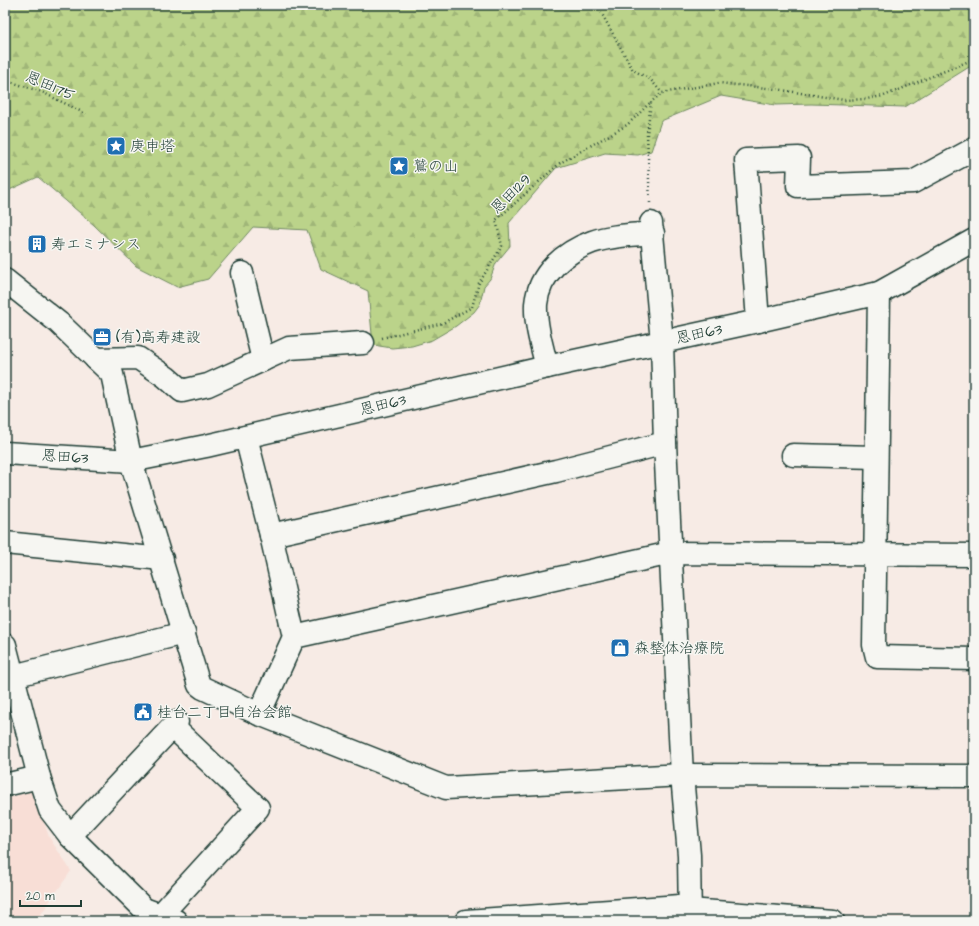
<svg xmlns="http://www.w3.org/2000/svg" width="979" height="926" font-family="'Architects Daughter','Klee One',sans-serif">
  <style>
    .built { fill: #f8ded6 }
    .forest { fill: url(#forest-firs); stroke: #6d885f }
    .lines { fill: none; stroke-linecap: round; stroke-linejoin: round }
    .minor-casing { stroke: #1f3d34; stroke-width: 25 }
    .path { stroke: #1f3d34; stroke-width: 2.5; stroke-dasharray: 1 3; stroke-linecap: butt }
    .minor { stroke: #f6f6f2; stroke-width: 22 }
    .labels { text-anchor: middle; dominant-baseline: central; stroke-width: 3; stroke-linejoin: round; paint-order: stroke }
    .street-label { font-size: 15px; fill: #1f3d34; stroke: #f6f6f2 }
    .poi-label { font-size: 15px; fill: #1f3d34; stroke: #f6f6f2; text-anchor: start }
  </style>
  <defs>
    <pattern id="forest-firs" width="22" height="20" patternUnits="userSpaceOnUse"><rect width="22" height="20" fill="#bbd38a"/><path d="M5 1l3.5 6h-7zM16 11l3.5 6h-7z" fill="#a0b678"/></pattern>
  </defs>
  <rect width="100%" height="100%" fill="#f7ebe5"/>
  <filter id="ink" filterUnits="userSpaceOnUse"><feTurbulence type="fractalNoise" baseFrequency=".025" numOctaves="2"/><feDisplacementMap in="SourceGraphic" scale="8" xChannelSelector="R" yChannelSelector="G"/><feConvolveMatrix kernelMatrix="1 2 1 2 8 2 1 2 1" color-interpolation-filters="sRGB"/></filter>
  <g filter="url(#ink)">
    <path class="built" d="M 33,791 L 49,837 L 71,871 L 36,921 L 5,921 L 5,799 Z"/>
    <path class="forest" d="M 5,5 L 974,5 L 974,64 L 905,107 L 811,104 L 775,105 L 721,96 L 661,121 L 651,151 L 638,155 L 605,153 L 556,168 L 509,223 L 510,246 L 496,263 L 490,279 L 484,286 L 480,304 L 474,312 L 456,326 L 432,340 L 412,346 L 392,348 L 373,345 L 368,291 L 321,269 L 307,230 L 253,227 L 208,279 L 177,287 L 136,266 L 94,225 L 38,177 L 5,192 Z"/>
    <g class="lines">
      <defs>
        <g id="minor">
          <path d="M 651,223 L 662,342 L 665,443 L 682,775 L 689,855 L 690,921"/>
          <path d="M 242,273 L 263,360"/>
          <path d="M 5,280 L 59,323 L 112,374 L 131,461 L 199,685 L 203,688 L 259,714 L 446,788 L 682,775 L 974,776"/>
          <path d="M 879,293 L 874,645 L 877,657 L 974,659"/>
          <path d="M 758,321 L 746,160 L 799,158 L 798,186 L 913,182 L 974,149"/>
          <path d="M 96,359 L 138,358 L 166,377 L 182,391 L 208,385 L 289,348 L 363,343"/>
          <path d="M 547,367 C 542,347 535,324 536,304 C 539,273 565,252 592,242 C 611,235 633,235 653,233"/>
          <path d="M 246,437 L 271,535 L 294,637 L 259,714"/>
          <path d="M 5,453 L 131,461 L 206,446 L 547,367 L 758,321 L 879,293 L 974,240"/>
          <path d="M 793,455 L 876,457"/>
          <path d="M 271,535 L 556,471 L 665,443"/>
          <path d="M 5,543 L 162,559"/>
          <path d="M 294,637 L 671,553 L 974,555"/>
          <path d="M 5,645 L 39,777 L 50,810 L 70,836 L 144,909 L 176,921"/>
          <path d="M 5,678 L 184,633"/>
          <path d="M 5,785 L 39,777"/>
          <path d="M 70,836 L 177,722"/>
          <path d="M 155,921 L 258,808 L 173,727"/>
          <path d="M 466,921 L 680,906 L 689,910 L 833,921"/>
        </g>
      </defs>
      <use href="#minor" class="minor-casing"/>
      <g class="path">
        <path d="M 597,5 L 633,70 L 650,79 L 662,93"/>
        <path d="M 5,80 L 42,92 L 86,114"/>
        <path d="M 650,203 L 647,134 L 651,102 L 662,93 L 719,83 L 776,89 L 844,100 L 866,99 L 884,96 L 974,59"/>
        <path d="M 382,338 L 443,323 L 472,307 L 479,283 L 502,246 L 496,220 L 560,163 L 627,125 L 651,102"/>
      </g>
      <use href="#minor" class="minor"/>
    </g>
  </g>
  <defs>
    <symbol id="sight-square" viewBox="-11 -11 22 22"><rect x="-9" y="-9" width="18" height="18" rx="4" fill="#1f6fb2" stroke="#f6f6f2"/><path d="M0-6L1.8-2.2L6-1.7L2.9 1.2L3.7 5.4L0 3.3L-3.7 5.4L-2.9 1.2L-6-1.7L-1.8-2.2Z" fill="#fff"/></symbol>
    <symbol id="building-square" viewBox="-11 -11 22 22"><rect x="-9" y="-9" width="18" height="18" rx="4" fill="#1f6fb2" stroke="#f6f6f2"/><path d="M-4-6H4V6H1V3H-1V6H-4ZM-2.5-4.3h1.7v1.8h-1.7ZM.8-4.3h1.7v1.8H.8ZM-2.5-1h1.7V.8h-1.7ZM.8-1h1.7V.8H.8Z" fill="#fff"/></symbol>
    <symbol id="office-square" viewBox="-11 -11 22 22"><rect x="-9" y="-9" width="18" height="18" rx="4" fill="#1f6fb2" stroke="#f6f6f2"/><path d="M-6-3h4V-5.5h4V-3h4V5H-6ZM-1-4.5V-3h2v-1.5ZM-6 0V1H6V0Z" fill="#fff"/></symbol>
    <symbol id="shop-square" viewBox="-11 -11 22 22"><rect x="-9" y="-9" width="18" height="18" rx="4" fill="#1f6fb2" stroke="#f6f6f2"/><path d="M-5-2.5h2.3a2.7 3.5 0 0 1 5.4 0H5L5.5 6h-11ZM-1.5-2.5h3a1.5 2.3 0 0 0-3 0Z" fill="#fff"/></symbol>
    <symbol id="civic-square" viewBox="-11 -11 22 22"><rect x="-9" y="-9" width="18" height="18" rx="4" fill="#1f6fb2" stroke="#f6f6f2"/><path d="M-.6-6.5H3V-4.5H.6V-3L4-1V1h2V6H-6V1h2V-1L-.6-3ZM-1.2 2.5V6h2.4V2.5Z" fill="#fff"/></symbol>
  </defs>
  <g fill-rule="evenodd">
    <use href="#sight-square" x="105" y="135" width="22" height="22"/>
    <use href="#sight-square" x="388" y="155" width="22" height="22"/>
    <use href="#building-square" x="26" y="233" width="22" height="22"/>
    <use href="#office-square" x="91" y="326" width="22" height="22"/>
    <use href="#shop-square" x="609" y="637" width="22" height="22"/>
    <use href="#civic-square" x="132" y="701" width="22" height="22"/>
  </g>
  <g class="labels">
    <g class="street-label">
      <text transform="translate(50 86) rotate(23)">恩田175</text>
      <text transform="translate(511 194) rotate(-45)">恩田129</text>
      <text transform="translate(699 334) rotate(-12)">恩田63</text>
      <text transform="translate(383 405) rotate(-13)">恩田63</text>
      <text transform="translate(65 457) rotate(4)">恩田63</text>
    </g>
    <g class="poi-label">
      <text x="130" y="146">庚申塔</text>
      <text x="413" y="166">鷲の山</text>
      <text x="51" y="244">寿エミナンス</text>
      <text x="116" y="337">(有)高寿建設</text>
      <text x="634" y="648">森整体治療院</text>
      <text x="157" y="712">桂台二丁目自治会館</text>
    </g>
  </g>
  <rect width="979" height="926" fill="none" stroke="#f6f6f2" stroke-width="20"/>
  <rect x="10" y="10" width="959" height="906" fill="none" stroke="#1f3d34" stroke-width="1.5" filter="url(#ink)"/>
  <path d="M20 900v6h61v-6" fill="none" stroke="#1f3d34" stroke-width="2"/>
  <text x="26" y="900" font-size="12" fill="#1f3d34" stroke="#f6f6f2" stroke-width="3" paint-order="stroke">20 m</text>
</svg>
